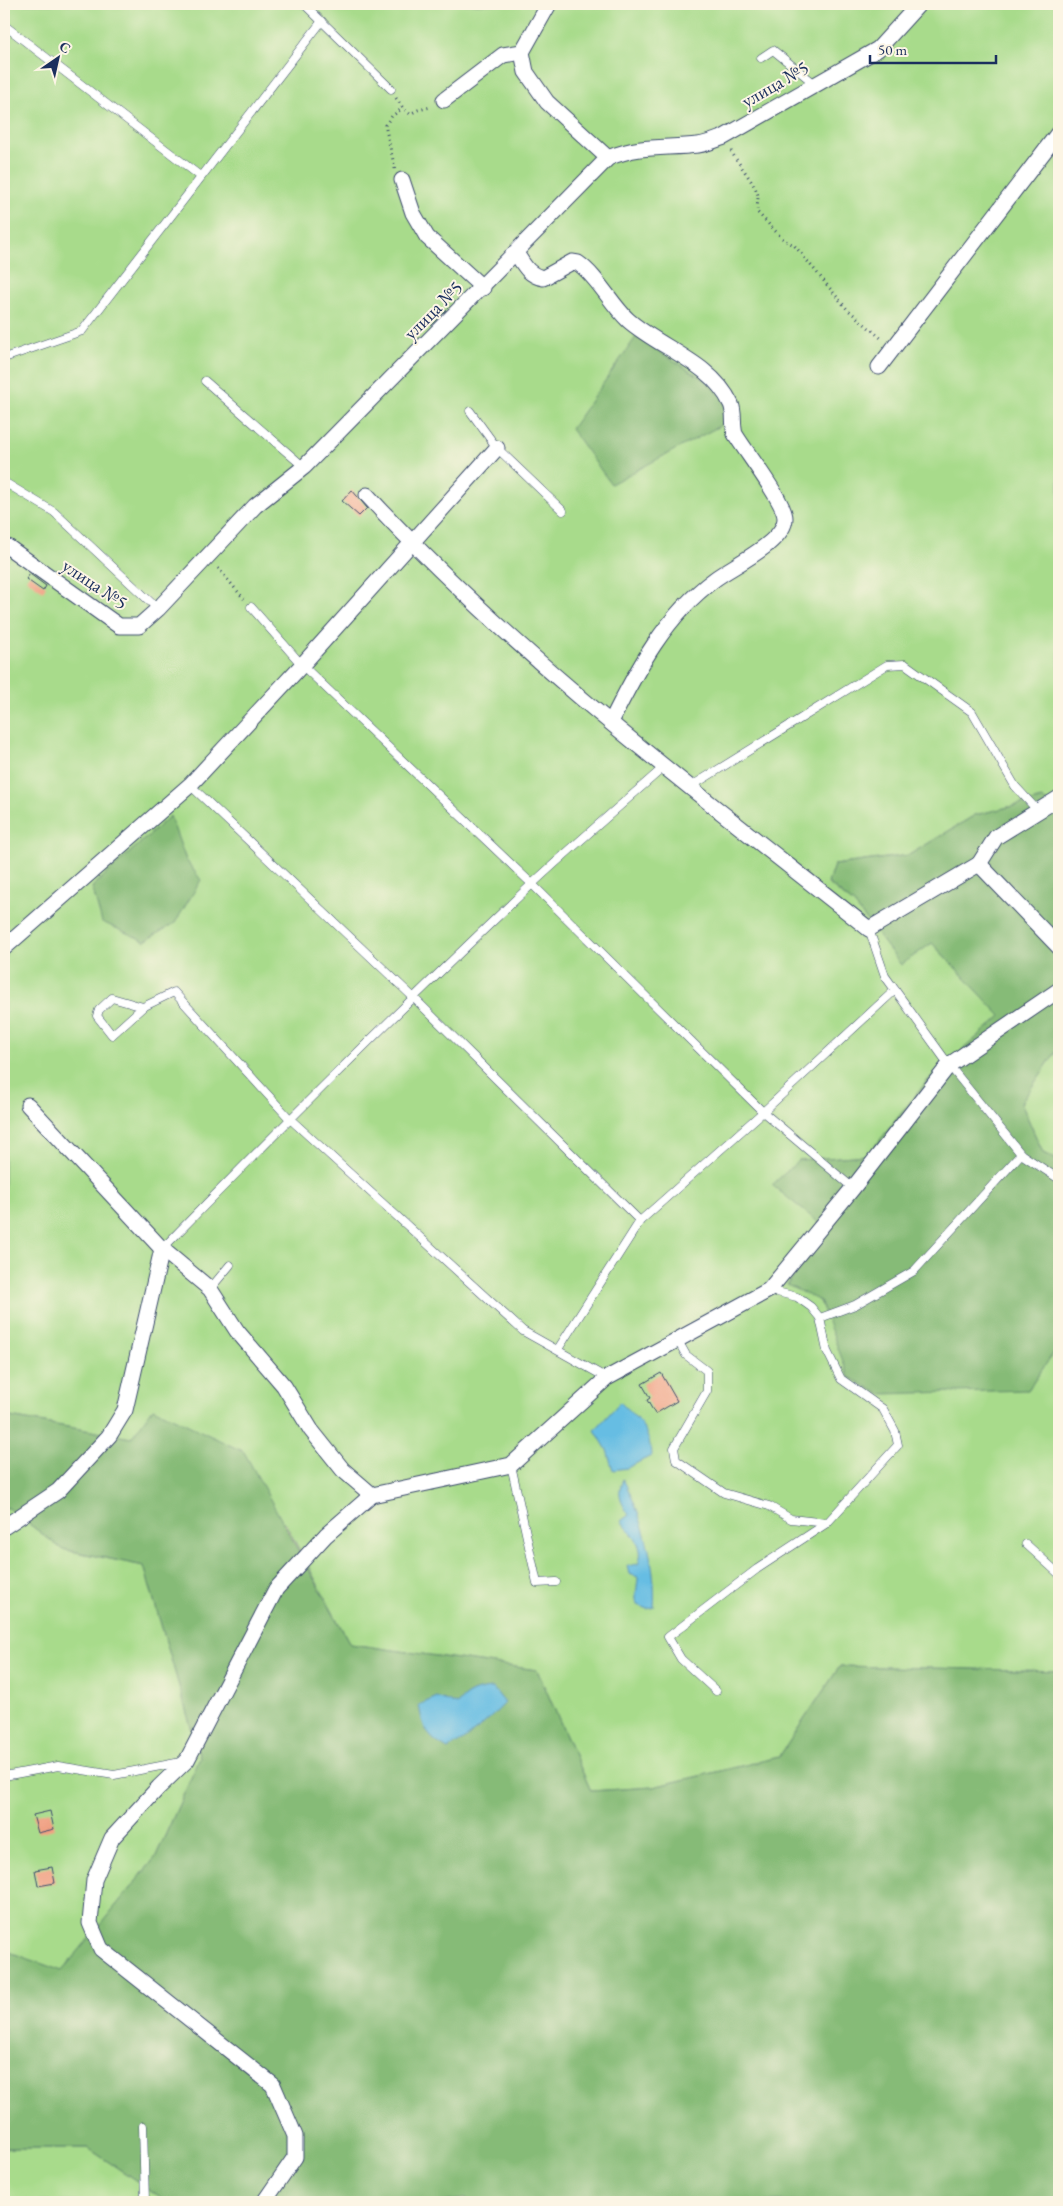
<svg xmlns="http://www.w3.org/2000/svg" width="1063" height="2206" font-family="'EB Garamond',serif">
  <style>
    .green { fill: #a8db8b; stroke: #628574; fill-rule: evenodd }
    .forest { fill: #86bb77; stroke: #50756a }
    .water { fill: #66bde3; stroke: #4076a0 }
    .building { fill: #f0a184 }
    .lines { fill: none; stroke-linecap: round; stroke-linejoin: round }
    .lane-casing { stroke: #3b4a6d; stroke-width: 9 }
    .street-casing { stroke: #3b4a6d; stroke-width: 17 }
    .path { stroke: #3b4a6d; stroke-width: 3; stroke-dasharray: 1 4; stroke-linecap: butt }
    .lane { stroke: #fff; stroke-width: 8 }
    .street { stroke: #fff; stroke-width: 15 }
    .labels { text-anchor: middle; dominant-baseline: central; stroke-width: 4; stroke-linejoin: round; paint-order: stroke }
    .street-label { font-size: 19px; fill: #1b2f5e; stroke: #fcf5e5 }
  </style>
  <rect width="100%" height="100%" fill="#fcf5e5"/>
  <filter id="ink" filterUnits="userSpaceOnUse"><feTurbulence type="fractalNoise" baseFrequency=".02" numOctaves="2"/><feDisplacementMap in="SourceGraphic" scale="10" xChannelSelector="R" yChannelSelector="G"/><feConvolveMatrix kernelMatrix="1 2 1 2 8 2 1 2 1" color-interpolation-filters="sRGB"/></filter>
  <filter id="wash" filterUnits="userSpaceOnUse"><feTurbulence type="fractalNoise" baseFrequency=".0096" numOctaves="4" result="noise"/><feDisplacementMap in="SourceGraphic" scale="20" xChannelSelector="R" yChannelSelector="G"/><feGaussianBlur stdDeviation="1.12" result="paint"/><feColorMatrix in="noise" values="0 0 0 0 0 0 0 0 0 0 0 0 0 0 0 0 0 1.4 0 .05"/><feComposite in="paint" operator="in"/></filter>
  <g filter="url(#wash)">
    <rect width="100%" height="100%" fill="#f3e0c2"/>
    <g class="green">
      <path d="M 4,4 L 1059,4 L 1059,809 L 1042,799 L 975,815 L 909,855 L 834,865 L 828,884 L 854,904 L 901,964 L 932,943 L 1002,1016 L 928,1080 L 868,1155 L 799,1160 L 829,1231 L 820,1301 L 832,1328 L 1028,1390 L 1059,1345 L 1059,1671 L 840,1666 L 779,1757 L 653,1787 L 591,1791 L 537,1670 L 350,1644 L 285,1523 L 131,1438 L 4,1416 ZM 169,817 L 186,860 L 92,887 Z"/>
      <path d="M 1059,868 L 1059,943 L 1054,889 Z"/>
      <path d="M 1059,1047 L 1059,1161 L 1043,1153 L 1021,1103 Z"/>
      <path d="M 7,1507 L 62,1549 L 144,1566 L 200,1758 L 155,1858 L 62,1972 L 4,1950 L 4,1511 Z"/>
      <path d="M 4,2148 L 88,2148 L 168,2202 L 4,2202 Z"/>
    </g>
    <g class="forest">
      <path d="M 636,337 L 705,380 L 723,398 L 729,421 L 611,484 L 571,429 Z"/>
      <path d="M 1043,799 L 1059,809 L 1059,868 L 1054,889 L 1059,943 L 1059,1047 L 1021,1103 L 1043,1153 L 1059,1161 L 1059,1345 L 1028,1390 L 880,1394 L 849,1377 L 820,1301 L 787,1285 L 829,1231 L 772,1185 L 799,1160 L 868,1155 L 928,1080 L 1001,1016 L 932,943 L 901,965 L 854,904 L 828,883 L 834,865 L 909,855 L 975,815 Z"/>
      <path d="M 170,816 L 186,860 L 201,880 L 175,923 L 145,941 L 102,922 L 92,887 Z"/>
      <path d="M 153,1408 L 244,1452 L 350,1644 L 537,1670 L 591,1791 L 653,1787 L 779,1757 L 840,1666 L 1059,1671 L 1059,2202 L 473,2202 L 465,2199 L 444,2202 L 168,2202 L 88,2148 L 4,2148 L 4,1950 L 62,1971 L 155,1858 L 200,1758 L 144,1566 L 62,1549 L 7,1507 L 4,1511 L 4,1416 L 131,1438 Z"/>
    </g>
    <g class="water">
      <path d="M 620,1402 C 638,1420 650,1428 651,1456 L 627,1468 L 613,1470 L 607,1450 L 595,1430 Z"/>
      <path d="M 623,1479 C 642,1515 657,1566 654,1607 L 647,1609 L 637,1605 C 634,1595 638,1587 638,1577 L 629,1574 L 627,1566 L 638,1564 C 646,1547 632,1534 621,1521 L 629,1515 C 620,1500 617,1496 623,1479 Z"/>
      <path d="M 493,1688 L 505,1703 C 487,1722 470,1737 448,1749 C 426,1737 423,1728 419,1705 L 437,1697 L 457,1705 C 467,1692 477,1689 493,1688 Z"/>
    </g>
    <g id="blocks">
      <g class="building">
        <path d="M 352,490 L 367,508 L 359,516 L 342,501 Z"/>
        <path d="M 30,574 L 46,586 L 43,591 L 26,579 Z"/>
        <path d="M 661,1373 L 677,1401 L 655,1414 L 647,1400 L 650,1398 L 642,1384 Z"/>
        <path d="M 50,1811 L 54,1829 L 38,1833 L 33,1815 Z"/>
        <path d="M 52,1867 L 55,1883 L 38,1886 L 35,1870 Z"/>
      </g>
    </g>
  </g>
  <g filter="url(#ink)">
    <use href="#blocks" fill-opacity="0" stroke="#3b4a6d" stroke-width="1"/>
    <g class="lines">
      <defs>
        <g id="lane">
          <path d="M 304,4 L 391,89"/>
          <path d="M 4,25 L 200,176"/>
          <path d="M 761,58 L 773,50 L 815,84"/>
          <path d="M 4,358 L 82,331 L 322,21"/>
          <path d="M 205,381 L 304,467"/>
          <path d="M 470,411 L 497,448 L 563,511"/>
          <path d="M 4,482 L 54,512 L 158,609"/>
          <path d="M 251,607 L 302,665 L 532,884 L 763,1112 L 853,1188"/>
          <path d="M 190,785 L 414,998 L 640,1221"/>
          <path d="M 690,787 L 887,665 L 905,664 L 972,712 L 1015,786 L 1038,811"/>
          <path d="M 869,929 L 885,976 L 949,1065 L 1021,1154 L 1059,1179"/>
          <path d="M 143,1007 L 112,998 L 99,1010 L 97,1016 L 112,1035 L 143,1007 L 174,992 L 289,1118 L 523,1331 L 607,1378"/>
          <path d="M 162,1249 C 283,1125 405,1004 531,885 C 574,845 620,806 664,767"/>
          <path d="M 210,1289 L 230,1265"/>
          <path d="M 820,1318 L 855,1305 L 914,1271 L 1021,1154"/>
          <path d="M 677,1339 L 686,1355 L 707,1371 L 707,1391 L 674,1448 L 676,1460 L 724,1493 L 769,1506 L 791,1519 L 827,1523"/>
          <path d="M 558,1349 L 640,1221 L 763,1112 L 895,990"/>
          <path d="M 511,1465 L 537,1583 L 556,1582"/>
          <path d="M 1026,1544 L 1059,1574"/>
          <path d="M 716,1691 L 681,1659 L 668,1637 L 757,1569 L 827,1523 L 898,1445 L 895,1431 L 883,1409 L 841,1379 L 827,1351 L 820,1318 L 811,1307 L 797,1297 L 769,1290"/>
          <path d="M 4,1776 L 58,1766 L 114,1775 L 181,1762"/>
          <path d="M 143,2126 L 145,2202"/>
        </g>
        <g id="street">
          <path d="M 549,4 L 522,52 L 526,72 L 547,102 L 608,158"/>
          <path d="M 444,100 L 503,55 L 522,52"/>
          <path d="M 402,180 L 413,213 L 427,237 L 483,288"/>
          <path d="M 516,253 C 524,265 528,275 543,278 L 572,262 L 578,263 C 597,276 611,304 628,320 C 661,349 711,362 731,404 C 735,413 732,424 735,434 C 745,451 785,502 785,518 C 785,542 732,566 715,579 C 666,615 637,669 611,722"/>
          <path d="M 879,367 L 1059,132"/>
          <path d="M 367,495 C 517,658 696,792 869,929 L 979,864 L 1059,947"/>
          <path d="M 8,547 L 119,626 L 139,626 L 158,609 L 255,506 L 304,467 L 608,158 C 642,144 664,149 698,145 C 707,144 716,140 724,137 L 878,49 L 919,4"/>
          <path d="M 979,864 L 996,837 L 1059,798"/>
          <path d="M 4,948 L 190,785 L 302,665 L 497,448"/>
          <path d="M 28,1105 L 162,1249 L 210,1289 L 237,1331 L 284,1386 L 311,1430 L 343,1470 L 372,1495"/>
          <path d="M 4,1527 L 58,1491 L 109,1436 L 125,1410 L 162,1249"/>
          <path d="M 264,2202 L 295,2157 L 295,2136 L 273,2085 L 101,1949 L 90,1923 L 94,1880 L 112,1838 L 159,1787 L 187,1760 L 276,1589 L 326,1535 L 372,1495 L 511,1465 L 607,1378 L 769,1290 L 853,1188 L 949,1065 L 1059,990"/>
        </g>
      </defs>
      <use href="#lane" class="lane-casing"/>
      <use href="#street" class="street-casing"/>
      <g class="path">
        <path d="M 396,98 L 403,108 L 410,114 L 418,110 L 431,107"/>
        <path d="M 731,151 C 737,162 757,186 758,196 C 758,201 757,207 757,212 L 784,240 L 794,245 L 847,309 L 882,339"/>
        <path d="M 395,169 L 385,125 L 392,116 L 403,108"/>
        <path d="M 218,568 L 244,599"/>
      </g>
      <use href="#lane" class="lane"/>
      <use href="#street" class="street"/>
    </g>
  </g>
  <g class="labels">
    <g class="street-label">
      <text transform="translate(775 84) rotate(-30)">улица №5</text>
      <text transform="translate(433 310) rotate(-45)">улица №5</text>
      <text transform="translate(95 584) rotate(34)">улица №5</text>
    </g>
  </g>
  <rect width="1063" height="2206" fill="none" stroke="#fcf5e5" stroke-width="20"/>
  <g transform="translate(58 58) rotate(34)" stroke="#fcf5e5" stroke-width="4" paint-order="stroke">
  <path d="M0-4L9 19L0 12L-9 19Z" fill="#1b2f5e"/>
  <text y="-8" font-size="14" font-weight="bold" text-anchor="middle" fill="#1b2f5e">С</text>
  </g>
  <path d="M870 55v8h126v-8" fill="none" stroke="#1b2f5e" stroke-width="2.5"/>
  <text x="878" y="55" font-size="15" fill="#1b2f5e" stroke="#fcf5e5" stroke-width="4" paint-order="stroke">50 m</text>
</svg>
